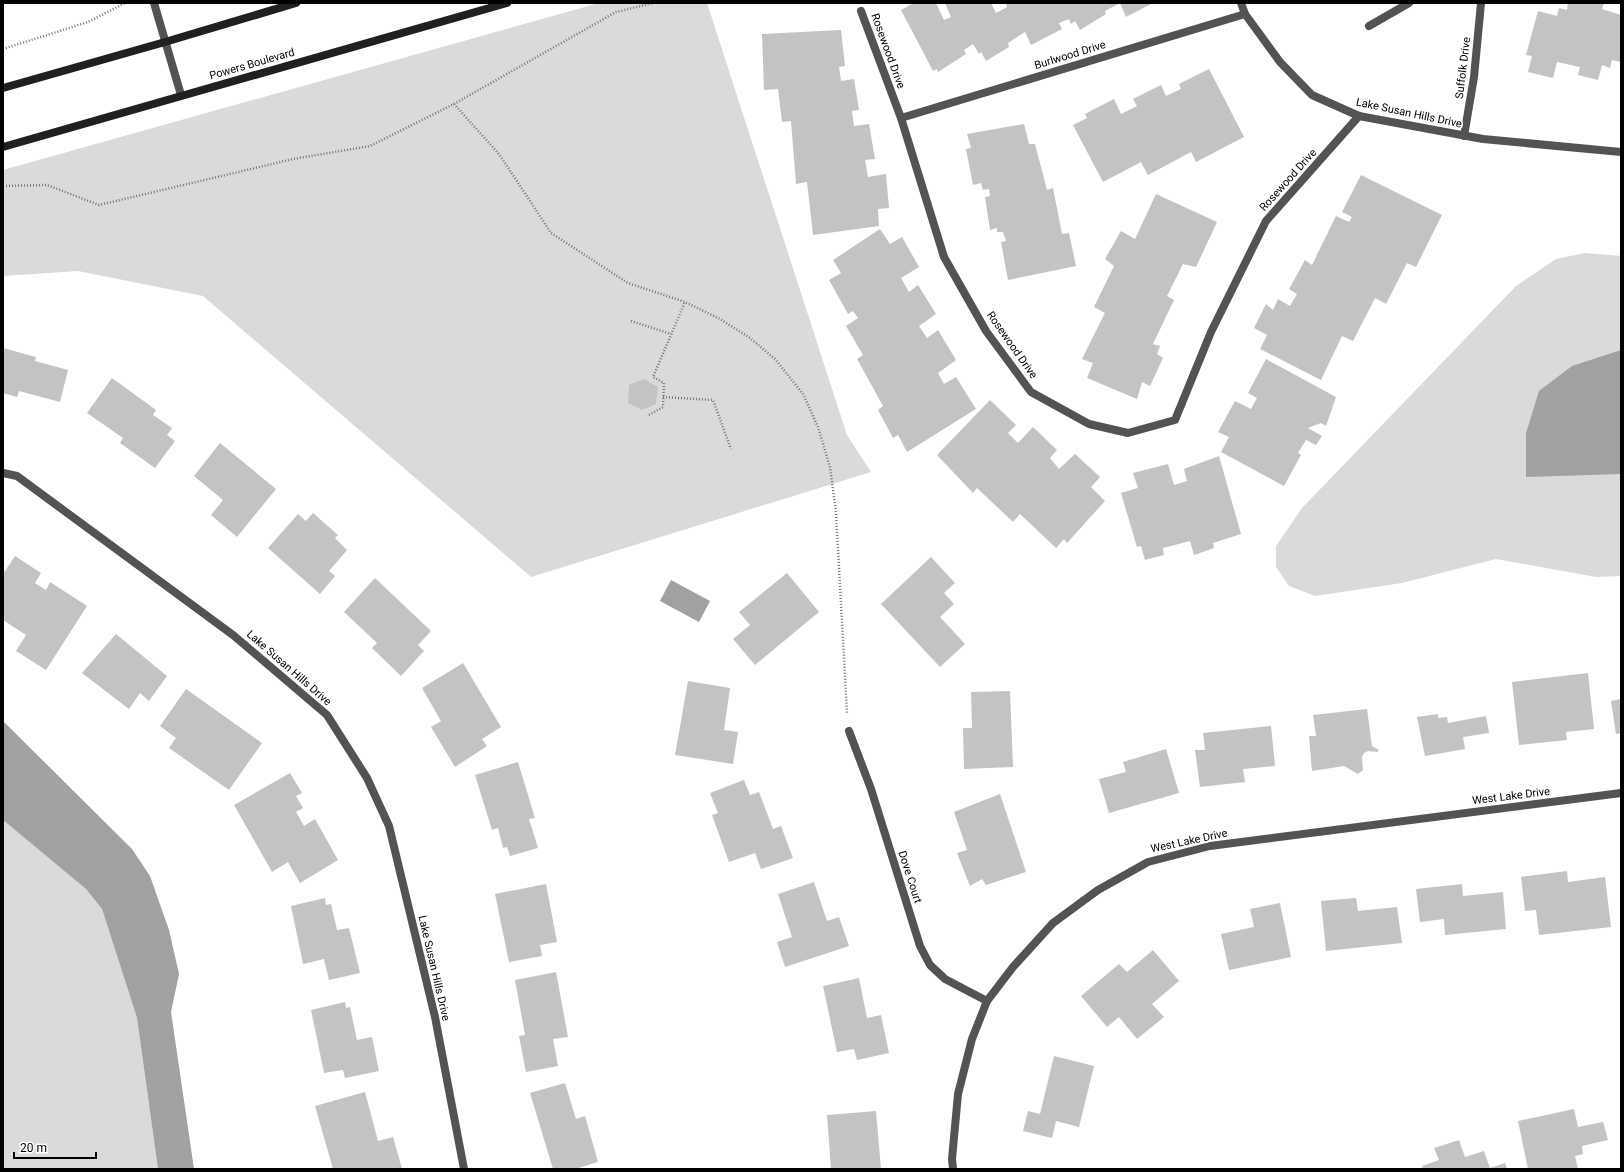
<svg xmlns="http://www.w3.org/2000/svg" width="1624" height="1172" font-family="Roboto,sans-serif">
  <style>
    .green { fill: #dadada }
    .water { fill: #a1a1a1 }
    .building { fill: #c3c3c3 }
    .lines { fill: none; stroke-linecap: round; stroke-linejoin: round }
    .path { stroke: #757575; stroke-width: 2.5; stroke-dasharray: 1 2; stroke-linecap: butt }
    .minor { stroke: #535353; stroke-width: 8 }
    .secondary { stroke: #202020; stroke-width: 8 }
    .labels { text-anchor: middle; dominant-baseline: central; stroke-width: 3.5; stroke-linejoin: round; paint-order: stroke }
    .street-label { font-size: 11px; fill: #000; stroke: #fff }
  </style>
  <rect width="100%" height="100%" fill="#fff"/>
  <g class="green">
    <path d="M 599,3 L 707,3 L 847,435 L 871,472 L 531,577 L 203,296 L 78,271 L 3,276 L 3,170 Z"/>
    <path d="M 1585,253 L 1621,256 L 1621,576 L 1596,577 L 1496,559 L 1402,583 L 1315,596 L 1289,586 L 1276,567 L 1276,546 L 1302,508 L 1516,286 L 1556,259 Z"/>
    <path d="M 3,820 L 86,889 L 102,909 L 137,1018 L 158,1169 L 3,1169 Z"/>
  </g>
  <g class="water">
    <path d="M 1621,350 L 1621,474 L 1526,477 L 1526,433 L 1539,391 L 1572,366 Z"/>
    <path d="M 671,580 L 710,601 L 699,622 L 660,601 Z"/>
    <path d="M 3,721 L 132,849 L 150,876 L 169,930 L 179,974 L 171,1012 L 194,1169 L 158,1169 L 137,1018 L 102,909 L 86,889 L 3,820 Z"/>
  </g>
  <g class="building">
    <path d="M 914,3 L 936,3 L 944,20 L 951,17 L 945,3 L 991,3 L 996,13 L 1007,7 L 1006,3 L 1153,3 L 1126,17 L 1120,3 L 1105,11 L 1106,14 L 1080,30 L 1075,21 L 1071,24 L 1069,19 L 1059,23 L 1062,29 L 1031,45 L 1025,32 L 1008,43 L 1009,47 L 986,61 L 981,52 L 979,54 L 973,44 L 964,50 L 966,54 L 938,72 L 937,69 L 933,71 L 901,10 Z"/>
    <path d="M 1568,3 L 1604,3 L 1602,9 L 1621,15 L 1621,62 L 1612,60 L 1610,68 L 1602,65 L 1598,80 L 1578,75 L 1580,67 L 1557,62 L 1553,78 L 1528,72 L 1532,56 L 1526,55 L 1538,11 L 1557,16 L 1559,8 L 1567,10 Z"/>
    <path d="M 841,30 L 845,66 L 839,67 L 841,81 L 854,79 L 859,110 L 852,111 L 854,126 L 869,124 L 875,159 L 865,160 L 868,177 L 886,174 L 889,208 L 878,209 L 879,226 L 813,235 L 807,182 L 796,184 L 791,121 L 782,122 L 778,89 L 764,90 L 762,34 Z"/>
    <path d="M 1209,69 L 1244,137 L 1196,162 L 1191,152 L 1148,175 L 1141,162 L 1103,182 L 1073,125 L 1087,118 L 1085,114 L 1114,99 L 1121,114 L 1137,106 L 1133,99 L 1161,85 L 1166,96 L 1181,89 L 1179,84 Z"/>
    <path d="M 1024,124 L 1029,144 L 1035,144 L 1047,190 L 1053,188 L 1062,234 L 1069,233 L 1076,266 L 1008,280 L 1001,242 L 1006,241 L 1003,232 L 997,232 L 997,228 L 990,230 L 985,197 L 990,196 L 989,189 L 983,190 L 981,183 L 973,185 L 966,149 L 971,148 L 967,134 Z"/>
    <path d="M 1361,175 L 1442,215 L 1416,267 L 1407,263 L 1386,304 L 1375,298 L 1353,341 L 1342,336 L 1321,380 L 1260,349 L 1267,335 L 1254,328 L 1266,304 L 1273,310 L 1278,299 L 1290,306 L 1297,294 L 1289,289 L 1305,260 L 1312,265 L 1336,216 L 1349,222 L 1352,217 L 1342,212 Z"/>
    <path d="M 1156,194 L 1217,222 L 1196,267 L 1183,264 L 1167,296 L 1174,300 L 1153,344 L 1160,346 L 1157,354 L 1163,358 L 1150,386 L 1142,382 L 1137,399 L 1087,378 L 1093,363 L 1082,359 L 1105,313 L 1094,307 L 1114,266 L 1105,259 L 1121,231 L 1135,239 Z"/>
    <path d="M 880,229 L 890,244 L 902,237 L 919,267 L 901,278 L 909,292 L 918,285 L 936,314 L 919,326 L 927,338 L 938,330 L 956,360 L 938,373 L 944,384 L 956,377 L 976,409 L 907,452 L 898,435 L 893,438 L 878,410 L 883,406 L 857,359 L 863,355 L 846,326 L 858,318 L 853,311 L 848,314 L 829,280 L 841,273 L 833,260 Z"/>
    <path d="M 3,348 L 36,357 L 35,361 L 68,370 L 60,402 L 19,391 L 17,397 L 3,393 Z"/>
    <path d="M 1266,359 L 1336,397 L 1326,426 L 1321,423 L 1308,428 L 1322,436 L 1316,445 L 1306,440 L 1298,453 L 1301,455 L 1284,486 L 1221,452 L 1229,437 L 1218,432 L 1235,401 L 1251,409 L 1257,398 L 1248,393 Z"/>
    <path d="M 112,378 L 156,410 L 153,415 L 172,428 L 167,435 L 175,441 L 155,468 L 120,443 L 123,438 L 87,413 Z"/>
    <path d="M 644,379 L 658,387 L 656,404 L 642,410 L 628,403 L 629,385 Z"/>
    <path d="M 990,400 L 1016,425 L 1008,433 L 1018,443 L 1033,427 L 1057,450 L 1050,458 L 1059,469 L 1075,454 L 1100,477 L 1091,487 L 1105,501 L 1067,543 L 1064,539 L 1056,548 L 1020,514 L 1013,522 L 977,488 L 973,493 L 937,455 Z"/>
    <path d="M 220,443 L 276,489 L 237,537 L 211,515 L 223,500 L 194,476 Z"/>
    <path d="M 1219,456 L 1241,534 L 1213,543 L 1214,548 L 1194,555 L 1190,541 L 1163,548 L 1164,555 L 1145,560 L 1141,546 L 1137,547 L 1121,493 L 1138,488 L 1133,473 L 1168,464 L 1174,485 L 1187,481 L 1184,469 Z"/>
    <path d="M 313,513 L 338,535 L 335,538 L 347,550 L 329,571 L 335,576 L 320,594 L 268,548 L 298,514 L 306,521 Z"/>
    <path d="M 15,556 L 41,573 L 35,583 L 46,590 L 50,582 L 87,606 L 46,670 L 16,651 L 26,635 L 3,620 L 3,574 Z"/>
    <path d="M 931,557 L 955,583 L 944,593 L 954,604 L 940,617 L 965,644 L 940,667 L 881,604 Z"/>
    <path d="M 787,573 L 819,612 L 755,665 L 733,639 L 750,625 L 739,612 Z"/>
    <path d="M 375,578 L 431,631 L 418,645 L 424,651 L 401,676 L 372,648 L 377,643 L 344,612 Z"/>
    <path d="M 116,634 L 167,676 L 149,701 L 140,693 L 129,709 L 82,673 Z"/>
    <path d="M 463,663 L 501,727 L 482,739 L 487,746 L 455,767 L 431,727 L 441,721 L 422,688 Z"/>
    <path d="M 1588,673 L 1594,729 L 1566,732 L 1567,740 L 1519,745 L 1512,682 Z"/>
    <path d="M 688,681 L 730,688 L 724,730 L 738,732 L 733,764 L 675,755 Z"/>
    <path d="M 186,689 L 262,743 L 229,790 L 169,748 L 176,738 L 160,726 Z"/>
    <path d="M 1010,691 L 1013,767 L 964,769 L 963,728 L 972,728 L 971,692 Z"/>
    <path d="M 1621,699 L 1621,733 L 1616,734 L 1611,701 Z"/>
    <path d="M 1367,709 L 1372,746 L 1379,750 L 1377,752 L 1368,751 L 1364,753 L 1362,757 L 1363,770 L 1358,774 L 1344,766 L 1312,771 L 1309,736 L 1316,736 L 1313,715 Z"/>
    <path d="M 1438,714 L 1438,718 L 1447,717 L 1448,723 L 1486,716 L 1489,733 L 1463,737 L 1465,749 L 1425,756 L 1417,717 Z"/>
    <path d="M 1271,726 L 1275,766 L 1243,769 L 1245,782 L 1200,787 L 1195,750 L 1205,750 L 1203,733 Z"/>
    <path d="M 1166,749 L 1179,793 L 1109,813 L 1099,779 L 1126,772 L 1123,762 Z"/>
    <path d="M 518,762 L 535,818 L 529,819 L 538,848 L 510,856 L 507,847 L 503,848 L 498,828 L 492,830 L 475,775 Z"/>
    <path d="M 290,773 L 302,793 L 296,796 L 303,808 L 296,812 L 304,826 L 315,819 L 338,860 L 300,883 L 288,862 L 272,872 L 234,805 Z"/>
    <path d="M 744,780 L 750,795 L 759,792 L 773,829 L 781,826 L 793,858 L 761,869 L 755,853 L 729,862 L 712,815 L 718,813 L 710,793 Z"/>
    <path d="M 1000,794 L 1026,872 L 986,885 L 982,879 L 970,886 L 957,853 L 967,850 L 954,812 Z"/>
    <path d="M 1567,871 L 1568,882 L 1605,877 L 1611,927 L 1539,935 L 1536,910 L 1525,911 L 1521,877 Z"/>
    <path d="M 814,882 L 827,921 L 839,917 L 849,946 L 785,967 L 777,942 L 792,937 L 778,894 Z"/>
    <path d="M 546,884 L 557,942 L 540,945 L 542,956 L 509,962 L 495,894 Z"/>
    <path d="M 1462,884 L 1463,896 L 1503,892 L 1506,929 L 1445,935 L 1444,919 L 1420,922 L 1416,889 Z"/>
    <path d="M 325,898 L 326,905 L 331,904 L 337,930 L 349,928 L 360,973 L 329,980 L 324,959 L 303,964 L 291,906 Z"/>
    <path d="M 1356,898 L 1358,911 L 1397,907 L 1402,943 L 1326,951 L 1321,901 Z"/>
    <path d="M 1280,903 L 1291,957 L 1229,970 L 1221,934 L 1254,927 L 1250,909 Z"/>
    <path d="M 1153,950 L 1179,981 L 1152,1004 L 1164,1017 L 1137,1039 L 1119,1017 L 1107,1027 L 1081,996 L 1119,964 L 1127,972 Z"/>
    <path d="M 556,972 L 568,1037 L 553,1039 L 558,1066 L 526,1072 L 519,1036 L 525,1035 L 515,980 Z"/>
    <path d="M 859,978 L 867,1018 L 881,1015 L 889,1053 L 857,1060 L 854,1049 L 837,1052 L 823,986 Z"/>
    <path d="M 345,1002 L 346,1008 L 350,1007 L 357,1040 L 372,1037 L 379,1071 L 345,1078 L 343,1070 L 324,1073 L 311,1010 Z"/>
    <path d="M 1054,1056 L 1094,1066 L 1079,1127 L 1056,1121 L 1052,1138 L 1023,1131 L 1028,1111 L 1040,1114 Z"/>
    <path d="M 565,1083 L 576,1119 L 585,1116 L 598,1162 L 575,1169 L 553,1169 L 530,1093 Z"/>
    <path d="M 365,1092 L 378,1141 L 393,1137 L 402,1169 L 333,1169 L 315,1106 Z"/>
    <path d="M 1574,1109 L 1578,1127 L 1603,1122 L 1608,1140 L 1582,1146 L 1583,1154 L 1575,1156 L 1578,1169 L 1528,1169 L 1518,1121 Z"/>
    <path d="M 876,1111 L 881,1169 L 831,1169 L 827,1115 Z"/>
    <path d="M 1459,1140 L 1465,1157 L 1484,1151 L 1490,1168 L 1505,1163 L 1507,1169 L 1423,1169 L 1422,1166 L 1439,1160 L 1434,1148 Z"/>
  </g>
  <g class="lines">
    <g class="path">
      <path d="M 3,49 L 88,22 L 125,3"/>
      <path d="M 454,104 L 499,154 L 551,233 L 628,283 L 685,302 L 720,319 L 750,338 L 775,359 L 803,394 L 818,427 L 830,467 L 836,512 L 847,713"/>
      <path d="M 3,186 L 47,185 L 99,205 L 293,159 L 370,146 L 454,104 L 616,12 L 653,3"/>
      <path d="M 631,321 L 671,334"/>
      <path d="M 663,397 L 713,400 L 731,449"/>
      <path d="M 649,415 L 663,407 L 664,383 L 653,377 L 685,302"/>
    </g>
    <g class="minor">
      <path d="M 154,3 L 181,95"/>
      <path d="M 1241,3 L 1245,14 L 1280,62 L 1312,95 L 1359,116 L 1483,139 L 1621,152"/>
      <path d="M 861,11 L 901,118 L 944,257 L 986,331 L 1031,392 L 1089,424 L 1128,433 L 1175,420 L 1211,332 L 1266,221 L 1359,116"/>
      <path d="M 1369,26 L 1409,3"/>
      <path d="M 901,118 L 1245,14"/>
      <path d="M 1464,136 L 1474,77 L 1481,3"/>
      <path d="M 3,473 L 17,476 L 233,635 L 327,715 L 367,778 L 389,826 L 435,1017 L 464,1169"/>
      <path d="M 849,731 L 871,789 L 920,946 L 930,965 L 945,979 L 987,1001"/>
      <path d="M 953,1169 L 952,1159 L 958,1094 L 972,1039 L 987,1001 L 1013,967 L 1053,923 L 1098,890 L 1148,862 L 1210,846 L 1621,793"/>
    </g>
    <g class="secondary">
      <path d="M 3,88 L 165,42 L 296,3"/>
      <path d="M 3,147 L 507,3"/>
    </g>
  </g>
  <g class="labels">
    <g class="street-label">
      <text transform="translate(888 51) rotate(70)">Rosewood Drive</text>
      <text transform="translate(1070 55) rotate(-17)">Burlwood Drive</text>
      <text transform="translate(252 64) rotate(-16)">Powers Boulevard</text>
      <text transform="translate(1463 68) rotate(-83)">Suffolk Drive</text>
      <text transform="translate(1409 113) rotate(12)">Lake Susan Hills Drive</text>
      <text transform="translate(1288 180) rotate(-48)">Rosewood Drive</text>
      <text transform="translate(1012 345) rotate(55)">Rosewood Drive</text>
      <text transform="translate(289 668) rotate(41)">Lake Susan Hills Drive</text>
      <text transform="translate(1511 796) rotate(-7)">West Lake Drive</text>
      <text transform="translate(1189 841) rotate(-12)">West Lake Drive</text>
      <text transform="translate(910 877) rotate(72)">Dove Court</text>
      <text transform="translate(434 968) rotate(77)">Lake Susan Hills Drive</text>
    </g>
  </g>
  <rect width="1624" height="1172" fill="none" stroke="#000000" stroke-width="8"/>
  <path d="M14 1152v6h82v-6" fill="none" stroke="#000000" stroke-width="2"/>
  <text x="20" y="1152" font-size="12" fill="#000000" stroke="#ffffff" stroke-width="3" paint-order="stroke">20 m</text>
</svg>
